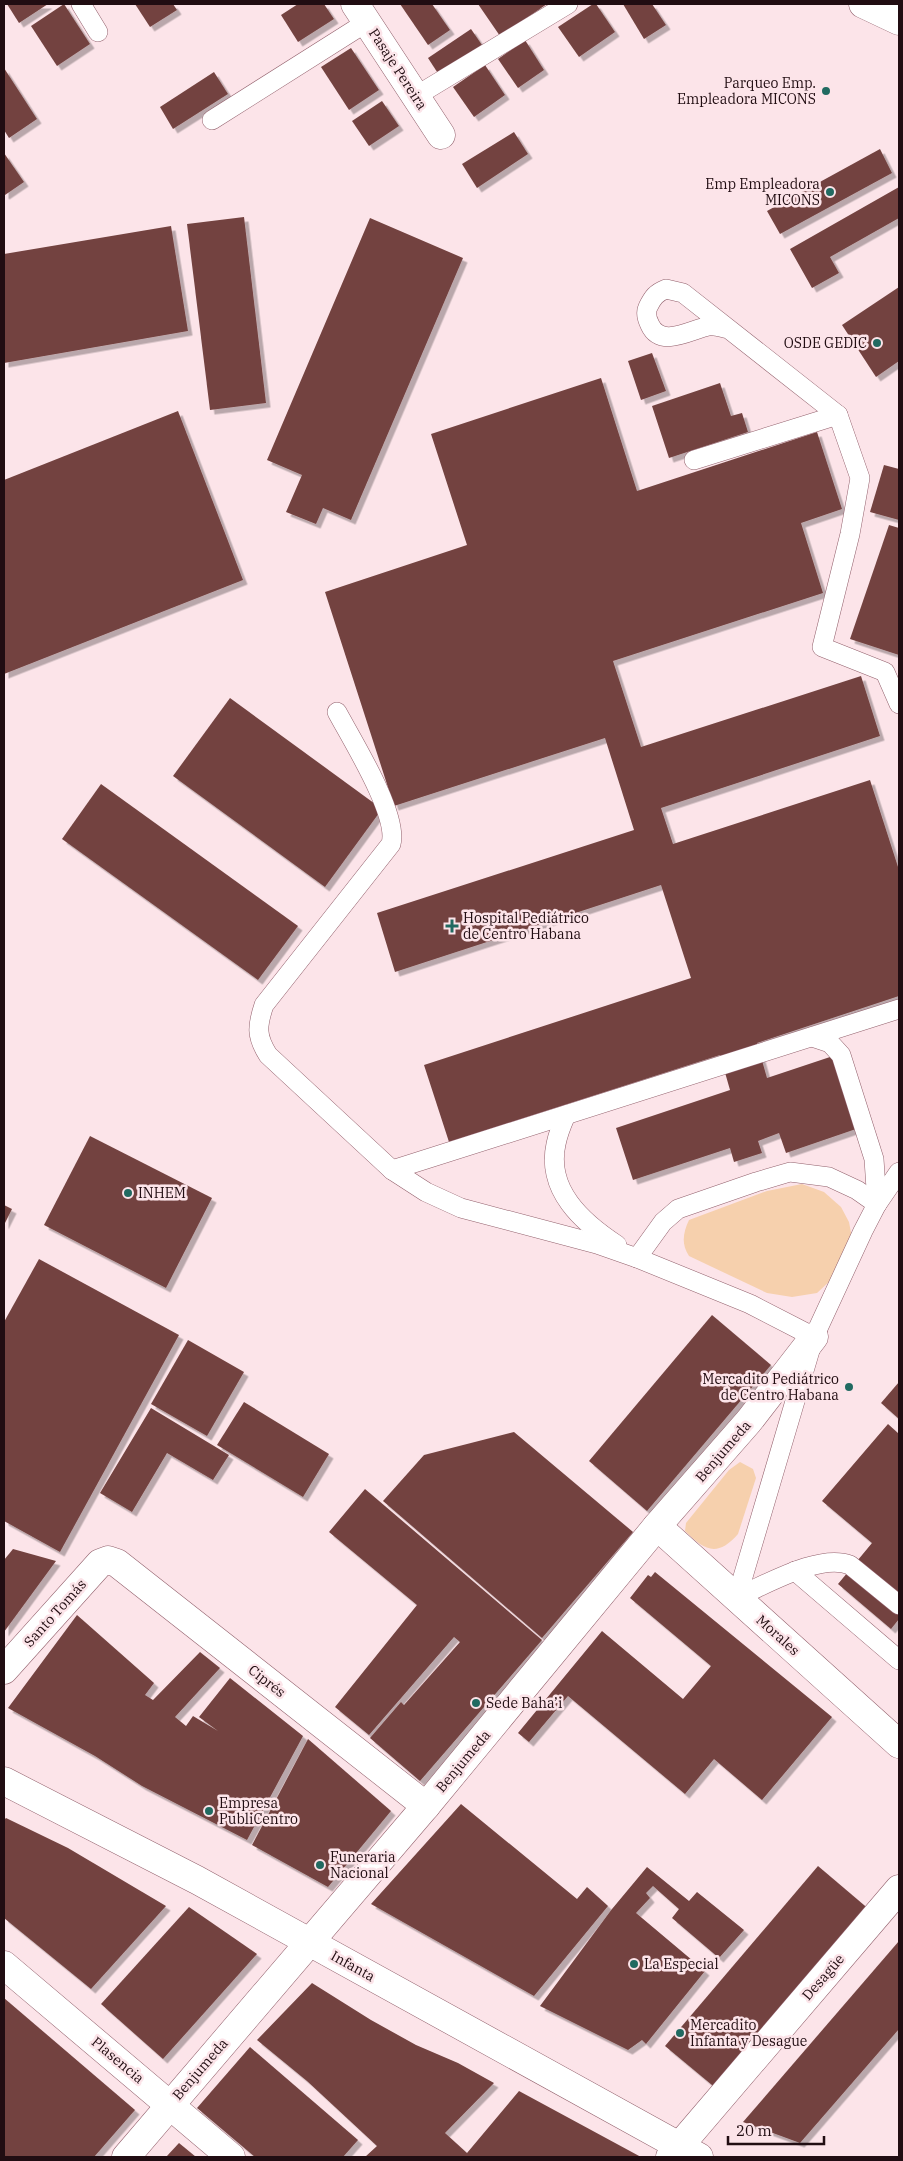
<svg xmlns="http://www.w3.org/2000/svg" width="903" height="2161" font-family="'IBM Plex Serif',serif">
  <style>
    .green { fill: #f6d0ad }
    .building { fill: #734340; filter: url(#shadow) }
    .lines { fill: none; stroke-linecap: round; stroke-linejoin: round }
    .service-casing { stroke: #92606c; stroke-width: 20 }
    .minor-casing { stroke: #92606c; stroke-width: 29 }
    .primary-casing { stroke: #92606c; stroke-width: 29 }
    .service { stroke: #fff; stroke-width: 19 }
    .minor { stroke: #fff; stroke-width: 28 }
    .primary { stroke: #fff; stroke-width: 28 }
    .poi-dot { fill: #216a61; stroke: #fce4e9; stroke-width: 2 }
    .labels { text-anchor: middle; dominant-baseline: central; stroke-width: 5; stroke-linejoin: round; paint-order: stroke }
    .street-label { font-size: 14px; fill: #210d12; stroke: #fce4e9 }
    .poi-label { font-size: 14px; fill: #210d12; stroke: #fce4e9; text-anchor: start }
  </style>
  <defs>
    <filter id="shadow"><feDropShadow dx="4.5" dy="4.5" stdDeviation="0" flood-color="#0004"/></filter>
  </defs>
  <rect width="100%" height="100%" fill="#fce4e9"/>
  <g class="green">
    <path d="M 802,1184 L 824,1192 L 841,1207 L 849,1222 L 852,1238 L 831,1280 L 817,1293 L 792,1297 L 767,1293 L 689,1256 C 681,1244 683,1233 689,1220 L 767,1191 Z"/>
    <path d="M 740,1462 L 753,1469 L 756,1478 L 738,1534 C 717,1558 704,1550 685,1531 L 686,1523 L 729,1470 Z"/>
  </g>
  <g class="building">
    <path d="M 7,4 L 48,4 L 19,23 Z"/>
    <path d="M 64,4 L 90,44 L 57,66 L 31,26 Z"/>
    <path d="M 135,4 L 173,4 L 177,10 L 150,27 Z"/>
    <path d="M 298,4 L 324,4 L 334,19 L 298,42 L 281,15 Z"/>
    <path d="M 400,4 L 432,4 L 450,30 L 428,45 Z"/>
    <path d="M 478,4 L 547,4 L 500,36 Z"/>
    <path d="M 593,4 L 596,4 L 615,32 L 579,57 L 558,27 Z"/>
    <path d="M 623,4 L 652,4 L 666,25 L 644,39 Z"/>
    <path d="M 471,29 L 482,45 L 439,75 L 428,58 Z"/>
    <path d="M 525,40 L 544,70 L 518,88 L 498,59 Z"/>
    <path d="M 351,48 L 379,90 L 349,110 L 321,67 Z"/>
    <path d="M 485,65 L 505,95 L 474,117 L 453,87 Z"/>
    <path d="M 4,68 L 37,119 L 9,138 L 4,130 Z"/>
    <path d="M 214,72 L 228,94 L 173,129 L 160,107 Z"/>
    <path d="M 382,101 L 399,126 L 369,146 L 352,121 Z"/>
    <path d="M 514,132 L 528,154 L 477,188 L 462,164 Z"/>
    <path d="M 880,149 L 892,173 L 780,234 L 767,211 Z"/>
    <path d="M 4,153 L 24,182 L 5,195 L 4,194 Z"/>
    <path d="M 899,187 L 899,218 L 830,257 L 839,273 L 812,288 L 790,249 Z"/>
    <path d="M 244,217 L 266,403 L 210,410 L 187,224 Z"/>
    <path d="M 370,218 L 463,258 L 351,520 L 323,508 L 316,524 L 286,512 L 302,475 L 267,460 Z"/>
    <path d="M 171,226 L 188,331 L 4,363 L 4,254 Z"/>
    <path d="M 899,287 L 899,361 L 876,377 L 842,325 Z"/>
    <path d="M 652,353 L 666,391 L 641,400 L 628,361 Z"/>
    <path d="M 601,378 L 637,491 L 817,432 L 842,509 L 801,523 L 823,593 L 613,661 L 641,747 L 861,676 L 880,736 L 661,808 L 673,844 L 870,780 L 899,870 L 899,996 L 757,1043 L 767,1078 L 833,1056 L 856,1129 L 786,1153 L 779,1133 L 758,1141 L 762,1153 L 734,1162 L 730,1148 L 633,1180 L 616,1128 L 730,1090 L 720,1055 L 449,1142 L 424,1065 L 691,978 L 661,885 L 395,972 L 377,913 L 634,830 L 605,738 L 394,806 L 325,592 L 467,545 L 431,434 Z"/>
    <path d="M 720,383 L 731,416 L 742,413 L 748,432 L 669,458 L 652,406 Z"/>
    <path d="M 178,411 L 243,580 L 4,674 L 4,480 Z"/>
    <path d="M 884,465 L 899,469 L 899,520 L 870,512 Z"/>
    <path d="M 889,525 L 899,528 L 899,655 L 850,639 Z"/>
    <path d="M 230,698 L 382,809 L 325,887 L 173,776 Z"/>
    <path d="M 101,784 L 298,926 L 258,980 L 62,839 Z"/>
    <path d="M 90,1136 L 212,1198 L 166,1288 L 44,1225 Z"/>
    <path d="M 4,1205 L 12,1209 L 4,1225 Z"/>
    <path d="M 39,1259 L 179,1335 L 60,1552 L 4,1521 L 4,1322 Z"/>
    <path d="M 712,1315 L 771,1365 L 647,1511 L 589,1461 Z"/>
    <path d="M 188,1340 L 244,1372 L 207,1436 L 151,1404 Z"/>
    <path d="M 899,1382 L 899,1419 L 881,1403 Z"/>
    <path d="M 244,1402 L 329,1454 L 303,1497 L 217,1445 Z"/>
    <path d="M 151,1408 L 229,1455 L 213,1480 L 167,1453 L 132,1512 L 100,1493 Z"/>
    <path d="M 888,1424 L 899,1434 L 899,1619 L 891,1629 L 838,1584 L 872,1543 L 822,1501 Z"/>
    <path d="M 514,1432 L 633,1532 L 542,1638 L 383,1501 L 424,1455 Z"/>
    <path d="M 365,1489 L 542,1640 L 420,1781 L 370,1738 L 401,1702 L 404,1705 L 460,1642 L 454,1637 L 369,1735 L 335,1707 L 417,1605 L 329,1532 Z"/>
    <path d="M 13,1549 L 56,1561 L 4,1632 L 4,1560 Z"/>
    <path d="M 655,1572 L 832,1717 L 762,1800 L 714,1759 L 685,1794 L 568,1696 L 529,1742 L 518,1733 L 602,1631 L 683,1699 L 711,1666 L 630,1598 L 648,1575 L 651,1577 Z"/>
    <path d="M 77,1615 L 154,1683 L 145,1695 L 153,1700 L 200,1652 L 220,1668 L 175,1717 L 186,1726 L 193,1716 L 218,1731 L 199,1717 L 230,1678 L 303,1736 L 247,1840 L 142,1786 L 95,1756 L 8,1708 Z"/>
    <path d="M 308,1739 L 391,1811 L 328,1887 L 252,1845 Z"/>
    <path d="M 461,1804 L 577,1899 L 587,1887 L 608,1906 L 534,1996 L 371,1904 Z"/>
    <path d="M 6,1818 L 68,1848 L 166,1906 L 91,1989 L 4,1918 L 4,1820 Z"/>
    <path d="M 818,1866 L 871,1911 L 718,2090 L 665,2046 Z"/>
    <path d="M 647,1867 L 689,1901 L 697,1892 L 744,1930 L 719,1958 L 672,1918 L 679,1909 L 653,1886 L 646,1893 L 650,1898 L 636,1913 L 705,1971 L 646,2044 L 642,2040 L 628,2050 L 540,2006 L 612,1909 Z"/>
    <path d="M 189,1907 L 257,1954 L 163,2059 L 101,2004 Z"/>
    <path d="M 899,1941 L 899,2029 L 800,2143 L 743,2122 Z"/>
    <path d="M 312,1983 L 371,2020 L 416,2045 L 458,2063 L 494,2083 L 445,2133 L 467,2153 L 519,2091 L 641,2157 L 365,2157 L 377,2146 L 307,2081 L 257,2040 Z"/>
    <path d="M 4,1998 L 135,2110 L 94,2157 L 4,2157 Z"/>
    <path d="M 250,2047 L 358,2140 L 343,2157 L 255,2157 L 197,2108 Z"/>
    <path d="M 179,2143 L 196,2157 L 166,2157 Z"/>
  </g>
  <g class="lines">
    <defs>
      <g id="service">
        <path d="M 81,4 L 98,32"/>
        <path d="M 416,96 L 568,4"/>
        <path d="M 212,120 L 367,22"/>
        <path d="M 728,329 C 723,328 715,325 709,326 C 692,329 661,349 650,325 C 647,319 645,313 648,307 C 653,297 656,293 666,289 L 683,293 L 838,415 L 860,478 L 850,534 L 822,647 L 885,672 L 899,704"/>
        <path d="M 694,460 L 838,415"/>
        <path d="M 337,712 C 352,740 399,815 391,844 L 264,1005 C 257,1026 256,1036 268,1055 L 392,1170 L 426,1192 L 461,1208 L 597,1244 L 637,1258 L 750,1304 L 814,1337"/>
        <path d="M 812,1037 L 830,1043 L 841,1055 L 874,1159 L 877,1204"/>
        <path d="M 566,1115 C 562,1124 558,1134 556,1144 C 546,1190 582,1222 617,1245"/>
        <path d="M 392,1170 L 899,1009"/>
        <path d="M 637,1258 L 663,1222 L 678,1209 L 756,1182 L 790,1172 L 829,1177 L 857,1190 L 877,1204"/>
        <path d="M 795,1571 L 899,1660"/>
        <path d="M 737,1597 L 814,1337 L 863,1231 L 877,1204 L 899,1172"/>
        <path d="M 737,1597 C 766,1585 819,1553 850,1565 L 899,1605"/>
      </g>
      <g id="minor">
        <path d="M 355,4 L 441,135"/>
        <path d="M 863,4 L 899,21"/>
        <path d="M 657,1526 L 899,1744"/>
        <path d="M 4,1670 L 100,1563 L 108,1560 L 117,1563 L 426,1806"/>
        <path d="M 4,1965 L 231,2157"/>
        <path d="M 126,2157 L 426,1806 L 657,1526 L 749,1421 L 814,1337"/>
        <path d="M 670,2157 L 899,1889"/>
      </g>
      <path id="primary" d="M 4,1781 L 197,1880 L 699,2157"/>
    </defs>
    <use href="#service" class="service-casing"/>
    <use href="#minor" class="minor-casing"/>
    <use href="#primary" class="primary-casing"/>
    <use href="#service" class="service"/>
    <use href="#minor" class="minor"/>
    <use href="#primary" class="primary"/>
  </g>
  <g class="poi-dot">
    <circle cx="826" cy="91" r="5"/>
    <circle cx="830" cy="192" r="5"/>
    <circle cx="877" cy="343" r="5"/>
    <path d="M449.5 918.5h5v5h5v5h-5v5h-5v-5h-5v-5h5z"/>
    <circle cx="128" cy="1193" r="5"/>
    <circle cx="849" cy="1387" r="5"/>
    <circle cx="476" cy="1703" r="5"/>
    <circle cx="209" cy="1811" r="5"/>
    <circle cx="320" cy="1865" r="5"/>
    <circle cx="634" cy="1964" r="5"/>
    <circle cx="680" cy="2033" r="5"/>
  </g>
  <g class="labels">
    <g class="street-label">
      <text transform="translate(398 69) rotate(57)">Pasaje Pereira</text>
      <text transform="translate(723 1451) rotate(-49)">Benjumeda</text>
      <text transform="translate(55 1613) rotate(-48)">Santo Tomás</text>
      <text transform="translate(778 1635) rotate(42)">Morales</text>
      <text transform="translate(267 1681) rotate(38)">Ciprés</text>
      <text transform="translate(463 1761) rotate(-50)">Benjumeda</text>
      <text transform="translate(353 1966) rotate(29)">Infanta</text>
      <text transform="translate(823 1977) rotate(-49)">Desagüe</text>
      <text transform="translate(118 2060) rotate(40)">Plasencia</text>
      <text transform="translate(200 2069) rotate(-49)">Benjumeda</text>
    </g>
    <g class="poi-label">
      <text x="816" y="83" text-anchor="end">Parqueo Emp.<tspan x="816" dy="16">Empleadora MICONS</tspan></text>
      <text x="820" y="184" text-anchor="end">Emp Empleadora<tspan x="820" dy="16">MICONS</tspan></text>
      <text x="867" y="343" text-anchor="end">OSDE GEDIC</text>
      <text x="463" y="918">Hospital Pediátrico<tspan x="463" dy="16">de Centro Habana</tspan></text>
      <text x="138" y="1193">INHEM</text>
      <text x="839" y="1379" text-anchor="end">Mercadito Pediátrico<tspan x="839" dy="16">de Centro Habana</tspan></text>
      <text x="486" y="1703">Sede Baha’i</text>
      <text x="219" y="1803">Empresa<tspan x="219" dy="16">PubliCentro</tspan></text>
      <text x="330" y="1857">Funeraria<tspan x="330" dy="16">Nacional</tspan></text>
      <text x="644" y="1964">La Especial</text>
      <text x="690" y="2025">Mercadito<tspan x="690" dy="16">Infanta y Desague</tspan></text>
    </g>
  </g>
  <rect width="903" height="2161" fill="none" stroke="#210d12" stroke-width="10"/>
  <path d="M728 2136v8h96v-8" fill="none" stroke="#210d12" stroke-width="2.5"/>
  <text x="736" y="2136" font-size="15" fill="#210d12" stroke="#fce4e9" stroke-width="4" paint-order="stroke">20 m</text>
</svg>
